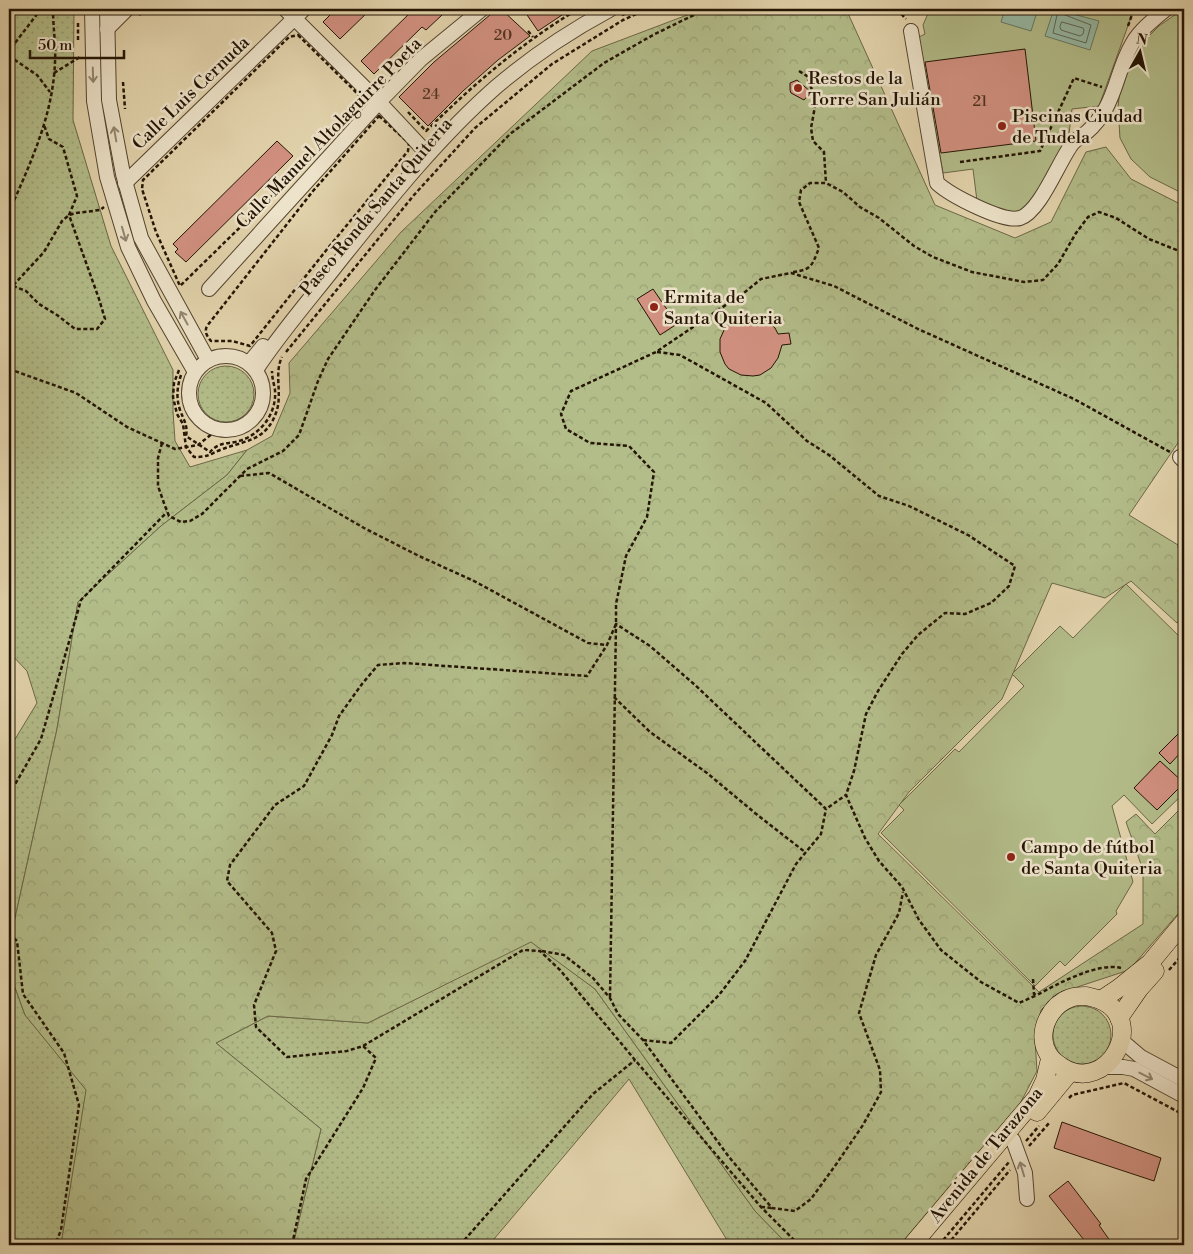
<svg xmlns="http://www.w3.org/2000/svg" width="1193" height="1254" font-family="'Libre Bodoni',serif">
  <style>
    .grass { fill: url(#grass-dots); stroke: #6b6847 }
    .forest { fill: url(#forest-crowns); stroke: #6b6847 }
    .pitch { fill: #b3bd8a; stroke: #6b6847 }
    .water { fill: #96b9a4; stroke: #687764 }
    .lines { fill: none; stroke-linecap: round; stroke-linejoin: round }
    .shore { stroke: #5c6654; stroke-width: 1 }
    .building { fill: #d29181; stroke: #231404 }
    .minor-casing { stroke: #53442e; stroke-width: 16 }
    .major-casing { stroke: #231404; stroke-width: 19 }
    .path { stroke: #231404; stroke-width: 2.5; stroke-dasharray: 4 2.5; stroke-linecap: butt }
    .minor { stroke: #ede3ca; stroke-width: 14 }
    .major { stroke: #e3d4ad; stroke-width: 18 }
    .oneway { stroke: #928671 }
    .poi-dot { fill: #8f2418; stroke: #ede3ca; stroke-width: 2 }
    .labels { text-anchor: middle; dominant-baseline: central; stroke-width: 5; stroke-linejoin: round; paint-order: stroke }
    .number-label { font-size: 15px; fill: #4f3323 }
    .poi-label { font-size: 18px; fill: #231404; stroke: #ede3ca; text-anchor: start }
    .street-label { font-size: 18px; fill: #231404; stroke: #ede3ca }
  </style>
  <defs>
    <pattern id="grass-dots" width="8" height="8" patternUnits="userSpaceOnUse" patternTransform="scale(1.25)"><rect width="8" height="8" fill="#b3bd8a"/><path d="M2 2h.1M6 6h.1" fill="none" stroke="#9aa275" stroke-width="1.8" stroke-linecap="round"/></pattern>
    <pattern id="forest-crowns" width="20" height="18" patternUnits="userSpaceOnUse" patternTransform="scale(1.25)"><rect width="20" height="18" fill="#b3bd8a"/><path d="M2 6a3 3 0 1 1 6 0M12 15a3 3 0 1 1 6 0" fill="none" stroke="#9aa275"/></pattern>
  </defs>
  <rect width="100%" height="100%" fill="#e3d4ad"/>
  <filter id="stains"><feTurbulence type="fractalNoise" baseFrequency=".004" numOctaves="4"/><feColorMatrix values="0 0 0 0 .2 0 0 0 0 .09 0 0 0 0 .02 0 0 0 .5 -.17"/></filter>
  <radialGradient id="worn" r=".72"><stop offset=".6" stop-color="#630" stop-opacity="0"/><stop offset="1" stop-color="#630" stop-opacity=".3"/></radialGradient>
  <g class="grass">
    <path d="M 9,9 L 74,9 L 73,120 L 111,246 L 173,370 L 173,411 L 175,441 L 190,467 L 247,450 L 227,475 L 161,526 L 78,602 L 57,729 L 9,945 L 9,749 L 37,703 L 27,671 L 9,652 Z"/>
    <circle cx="226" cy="394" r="28"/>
    <path d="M 531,941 L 595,989 L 755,1211 L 788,1245 L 730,1245 L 629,1079 L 489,1245 L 293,1245 L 321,1129 L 216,1043 L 268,1016 L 368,1023 Z"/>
    <path d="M 9,971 L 25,1015 L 87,1090 L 61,1245 L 9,1245 Z"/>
    <circle cx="1082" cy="1035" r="29"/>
  </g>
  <path class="forest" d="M 703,9 L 846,9 L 935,205 L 1015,238 L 1051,222 L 1086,152 L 1106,147 L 1131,179 L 1184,206 L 1184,434 L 1129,515 L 1178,545 L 1184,585 L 1184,614 L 1177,623 L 1131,581 L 1105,598 L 1052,583 L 1002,699 L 909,792 L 878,834 L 1039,992 L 1143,924 L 1143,870 L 1126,822 L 1136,814 L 1155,834 L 1184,805 L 1184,907 L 1129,970 L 1059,993 L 1041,1010 L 1035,1040 L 1037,1071 L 1013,1117 L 902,1245 L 788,1245 L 755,1211 L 595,989 L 531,942 L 368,1023 L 268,1016 L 216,1043 L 321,1129 L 293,1245 L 61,1245 L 86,1090 L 25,1015 L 9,971 L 9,945 L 57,729 L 78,602 L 161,526 L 227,475 L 247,450 L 272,436 L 290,393 L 289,363 L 401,232 L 592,51 Z"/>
  <g class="pitch">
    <path d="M 930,9 L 1134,9 L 1099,106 L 1072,109 L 1068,142 L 1031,203 L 1019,212 L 996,210 L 977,201 L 973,169 L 943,173 L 919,37 L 925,34 L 923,25 Z"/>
    <path d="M 1183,9 L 1184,9 L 1184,194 L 1150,177 L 1131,159 L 1120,138 L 1118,107 L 1121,80 L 1134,51 L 1159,26 Z"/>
    <path d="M 1126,584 L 1184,641 L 1184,793 L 1152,824 L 1124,795 L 1112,806 L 1133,882 L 1116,911 L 1117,914 L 1065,966 L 1060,961 L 1035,986 L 881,833 L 904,810 L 899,805 L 955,749 L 959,752 L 1024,686 L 1012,674 L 1060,626 L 1073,638 Z"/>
  </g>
  <g class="water">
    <path d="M 1005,9 L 1038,9 L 1031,31 L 1001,22 Z"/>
    <path d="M 1054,9 L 1099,21 L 1090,50 L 1045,36 Z"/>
  </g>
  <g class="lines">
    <g class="shore">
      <path d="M 1060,13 L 1091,25 L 1086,43 L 1053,33 L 1057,15 Z"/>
      <path d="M 1062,22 L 1083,28 L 1084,30 L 1083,34 L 1080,36 L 1061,30 L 1060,27 Z"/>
    </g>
  </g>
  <g class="building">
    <path d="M 336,9 L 371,9 L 340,39 L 323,22 Z"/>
    <path d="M 414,9 L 436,9 L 442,15 L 426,30 L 422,27 L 374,74 L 361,61 Z"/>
    <path d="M 497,9 L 501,9 L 530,36 L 498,60 L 463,91 L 428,126 L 399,97 L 434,62 Z"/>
    <path d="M 523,9 L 571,9 L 538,31 Z"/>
    <path d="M 1025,49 L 1036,141 L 941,153 L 925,62 Z"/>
    <path d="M 797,80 L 811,92 L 804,100 L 791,93 L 790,90 L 790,83 Z"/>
    <path d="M 277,141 L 293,156 L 186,262 L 175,252 L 178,249 L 173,244 Z"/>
    <path d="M 653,289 L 677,324 L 660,335 L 637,299 Z"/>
    <path d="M 747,315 L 753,315 L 766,320 L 775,328 L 778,334 L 789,333 L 791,344 L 782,345 L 778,358 L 771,368 L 760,375 L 753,376 L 741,375 L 729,369 L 725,364 L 720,352 L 720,339 L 725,328 L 735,319 Z"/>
    <path d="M 1184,728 L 1184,749 L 1170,764 L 1159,753 Z"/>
    <path d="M 1160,761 L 1184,783 L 1157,810 L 1134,788 Z"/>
    <path d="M 1062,1122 L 1161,1158 L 1154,1181 L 1054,1148 Z"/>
    <path d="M 1068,1181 L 1101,1224 L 1099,1225 L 1113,1245 L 1088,1245 L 1049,1196 Z"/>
  </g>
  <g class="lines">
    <defs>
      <g id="minor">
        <path d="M 92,9 L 94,101 L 107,177 L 128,247 L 154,301 L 195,372"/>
        <path d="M 107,9 L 109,100 L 123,174 L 141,238 L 208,360"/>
        <path d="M 285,9 L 379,102 L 423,149"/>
        <path d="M 107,29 L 127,9"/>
        <path d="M 911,31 L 937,183 C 950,195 1003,223 1020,218 C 1040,212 1059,161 1072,144 C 1076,139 1082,136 1087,132 C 1095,125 1101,117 1106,108 C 1117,88 1120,64 1132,44 C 1140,30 1154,19 1166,9"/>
        <path d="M 125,183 L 304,9"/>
        <path d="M 209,289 L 379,102 L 421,59 L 482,9"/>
        <circle cx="226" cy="393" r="37"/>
        <path d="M 249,363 L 263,346"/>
        <path d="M 256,370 C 281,332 311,298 339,262 C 388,201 437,139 496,87 C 531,57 570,31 611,9"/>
        <path d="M 1180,457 L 1184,461"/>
        <path d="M 1121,1040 L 1141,1057 L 1184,1080"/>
        <path d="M 1104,1067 L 1123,1067 L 1134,1069 L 1184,1096"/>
        <path d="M 1013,1140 L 1025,1173 L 1027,1199"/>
      </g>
      <g id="major">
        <path d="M 1086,996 C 1090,997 1096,998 1100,1000 C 1149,1020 1107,1096 1062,1067 C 1053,1061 1049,1058 1045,1047 C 1039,1028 1051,1005 1070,998 C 1075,996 1081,996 1086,996 Z"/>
        <path d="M 1101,1000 L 1119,988 L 1150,963 L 1184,922"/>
        <path d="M 1119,1018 L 1139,989 L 1155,971"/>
        <path d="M 1037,1112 L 1070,1072"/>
        <path d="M 912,1245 L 1037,1097 L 1045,1080 L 1050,1059"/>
      </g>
    </defs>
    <use href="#minor" class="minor-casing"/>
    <use href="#major" class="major-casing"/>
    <g class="path">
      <path d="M 506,9 L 509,11"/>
      <path d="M 897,9 L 906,19"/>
      <path d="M 139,15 L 145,9"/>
      <path d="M 622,15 L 635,9"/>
      <path d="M 78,23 L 78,40"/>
      <path d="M 1128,26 L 1134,9"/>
      <path d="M 528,31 L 533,37"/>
      <path d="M 298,35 L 365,101 L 362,108 L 180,286 L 156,232 L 142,189 L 143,180 L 289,37 Z"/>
      <path d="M 9,44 L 15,43 L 41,9"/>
      <path d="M 9,52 L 15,43"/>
      <path d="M 9,56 L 37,75 L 50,92"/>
      <path d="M 799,71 L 807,76 L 816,101 L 811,128 L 813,141 L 824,152 L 826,183"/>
      <path d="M 54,73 L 80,57"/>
      <path d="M 123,82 L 125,109"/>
      <path d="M 408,112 L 426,131 C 475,83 519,45 578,9"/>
      <path d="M 379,116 L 409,143 L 408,151 L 328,248 L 250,346 L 232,341 L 211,341 C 207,336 204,332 207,326 L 313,191 Z"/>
      <path d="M 960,162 L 1040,151 L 1074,78 L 1102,87"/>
      <path d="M 9,212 C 30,164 53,116 55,62 C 56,45 53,27 53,9"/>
      <path d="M 793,272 C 812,270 812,265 819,248 L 799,202 L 801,190 L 810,183 L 826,183 L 843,192 L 860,207 L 879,218 L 914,246 L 933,257 L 972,272 L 1024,282 L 1043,280 L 1058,264 L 1076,233 L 1088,217 L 1099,212 L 1116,218 L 1149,239 L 1184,253"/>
      <path d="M 13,286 L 26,291 L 39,304 L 57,315 L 75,329 L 97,329 L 105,319 L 99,299 L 69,215 L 77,196 L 63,147 L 49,139 L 44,125"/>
      <path d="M 9,290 L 44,252 L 62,221 L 69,215 L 76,213 L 100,210 L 104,207"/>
      <path d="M 286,352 L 414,195 L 475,128 L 552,64 L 623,20 L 647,9"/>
      <path d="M 657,352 L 680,355 L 766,403 L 807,441 L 829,455 L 879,496 L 909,506 L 968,535 L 1015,566 L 1009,586 L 991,603 L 965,614 L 945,613 L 918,635 L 902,654 L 878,691 L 866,714 L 854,771 L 846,795 L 865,838 L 879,861 L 902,887 L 919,920 L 941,950 L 981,982 L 1019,1003 L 1037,995"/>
      <path d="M 9,369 L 76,393 L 127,427 L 175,449 L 198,445 L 217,430"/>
      <path d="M 179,370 L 174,383 L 173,397 L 177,414 L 183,424 L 186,447 L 194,457 C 208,457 208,455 220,450 C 245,440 267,442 277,410 C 282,392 274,373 282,357"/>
      <path d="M 181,375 C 177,387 176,398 180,410 C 184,421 188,425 186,436 L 210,452 C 218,443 224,444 235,442 C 259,437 277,415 275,390 C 274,384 272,378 272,371"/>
      <path d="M 162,443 L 158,458 L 158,486 L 165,506 L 169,516 L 181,522 L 190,521 L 202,514 L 247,469 L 283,451 L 299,435 L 318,381 L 328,359 L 375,290 L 435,212 L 510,134 L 604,63 L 653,35 L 706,9"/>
      <path d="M 240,476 L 269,473 L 364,528 L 419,556 L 474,581 L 588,643 L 606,645"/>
      <path d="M 614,697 L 650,732 L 707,773 L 755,813 L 805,852"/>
      <path d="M 9,795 L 41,739 L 81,600 L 167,512"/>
      <path d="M 9,934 L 17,941 L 23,994 L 64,1053 L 79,1105 L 61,1230 L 55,1245"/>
      <path d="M 542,951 L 564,955 L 593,978 L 610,998 L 618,1014 L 643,1040 L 729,1157 L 772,1208 L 795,1211 L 811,1199 L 837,1163 L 863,1125 L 881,1092 L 880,1070 L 859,1013 L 876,955 L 899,913 L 903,892"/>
      <path d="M 1169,970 L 1184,953"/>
      <path d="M 1033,979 L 1034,994 L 1037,995 C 1057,984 1098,962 1121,968"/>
      <path d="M 610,997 L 616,624 L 650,646 L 695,685 L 826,809 L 846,795"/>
      <path d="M 643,1040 L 671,1043 L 719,995 L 745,961 L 796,864 L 821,834 L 826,809"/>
      <path d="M 1069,1098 L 1072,1095 L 1124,1083 L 1184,1115"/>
      <path d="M 1026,1141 L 1039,1126"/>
      <path d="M 1029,1146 L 1050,1122"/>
      <path d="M 761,1207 L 772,1208"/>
      <path d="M 292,1245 L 306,1179 L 363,1088 L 376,1058 L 363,1046"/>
      <path d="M 460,1245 L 593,1094 L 635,1060"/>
      <path d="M 799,1245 L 761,1207 L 635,1060 L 560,970 L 540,951 L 523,950 L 363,1046 L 347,1051 L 287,1057 L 256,1027 L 254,1005 L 276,951 L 272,933 L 227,881 L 230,865 L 275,805 L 304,786 L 332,735 L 339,716 L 362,684 L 378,665 L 404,663 L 587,676 L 607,645 L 616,624 L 616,604 L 626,556 L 647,517 L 654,472 L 629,446 L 590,443 L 566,429 L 561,414 L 571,391 L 656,352 L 745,292 L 761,279 L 791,273 L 834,286 L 918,329 L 1074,399 L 1170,452"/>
      <path d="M 939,1245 L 1009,1162"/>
      <path d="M 947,1245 L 1010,1170"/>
    </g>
    <use href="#minor" class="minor"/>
    <use href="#major" class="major"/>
  </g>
  <defs><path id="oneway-shaft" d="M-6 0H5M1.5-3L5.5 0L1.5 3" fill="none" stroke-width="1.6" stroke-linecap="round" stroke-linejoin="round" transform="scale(1.25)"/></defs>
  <g class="oneway">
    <use href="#oneway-shaft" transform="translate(93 75) rotate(88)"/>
    <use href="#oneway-shaft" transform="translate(115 134) rotate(-100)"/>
    <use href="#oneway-shaft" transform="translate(124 234) rotate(74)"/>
    <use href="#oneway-shaft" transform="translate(184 318) rotate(-119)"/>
    <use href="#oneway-shaft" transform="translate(1146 1076) rotate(27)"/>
    <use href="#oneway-shaft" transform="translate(1022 1169) rotate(-107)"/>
  </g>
  <g class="poi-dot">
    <circle cx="798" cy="88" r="5"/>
    <circle cx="1002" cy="126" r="5"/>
    <circle cx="654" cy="307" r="5"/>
    <circle cx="1011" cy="857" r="5"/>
  </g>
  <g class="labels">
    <g class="number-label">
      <text x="503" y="35">20</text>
      <text x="431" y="94">24</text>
      <text x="980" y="101">21</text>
    </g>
    <g class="poi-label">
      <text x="808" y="78">Restos de la<tspan x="808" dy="21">Torre San Julián</tspan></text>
      <text x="1012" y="116">Piscinas Ciudad<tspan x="1012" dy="21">de Tudela</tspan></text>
      <text x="664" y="297">Ermita de<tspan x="664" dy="21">Santa Quiteria</tspan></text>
      <text x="1021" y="847">Campo de fútbol<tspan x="1021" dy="21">de Santa Quiteria</tspan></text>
    </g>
    <g class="street-label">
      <text transform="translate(191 93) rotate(-44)">Calle Luis Cernuda</text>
      <text transform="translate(329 133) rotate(-46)">Calle Manuel Altolaguirre Poeta</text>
      <text transform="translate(376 207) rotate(-50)">Paseo Ronda Santa Quiteria</text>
      <text transform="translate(986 1155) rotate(-51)">Avenida de Tarazona</text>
    </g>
  </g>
  <rect width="1193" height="1254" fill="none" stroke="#e3d4ad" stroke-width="30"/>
  <rect x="10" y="10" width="1173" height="1234" fill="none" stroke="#231404" stroke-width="2.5"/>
  <rect x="15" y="15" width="1163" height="1224" fill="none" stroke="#231404"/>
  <g transform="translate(1140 52) rotate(8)" stroke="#ede3ca" stroke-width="4" paint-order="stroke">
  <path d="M0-4L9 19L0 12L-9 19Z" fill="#231404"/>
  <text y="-8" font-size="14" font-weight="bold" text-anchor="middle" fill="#231404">N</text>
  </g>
  <path d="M30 50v8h94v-8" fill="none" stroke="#231404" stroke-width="2.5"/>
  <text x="38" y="50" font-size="15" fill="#231404" stroke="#ede3ca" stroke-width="4" paint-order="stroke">50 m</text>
  <rect width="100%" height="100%" filter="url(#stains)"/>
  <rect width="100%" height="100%" fill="url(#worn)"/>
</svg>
